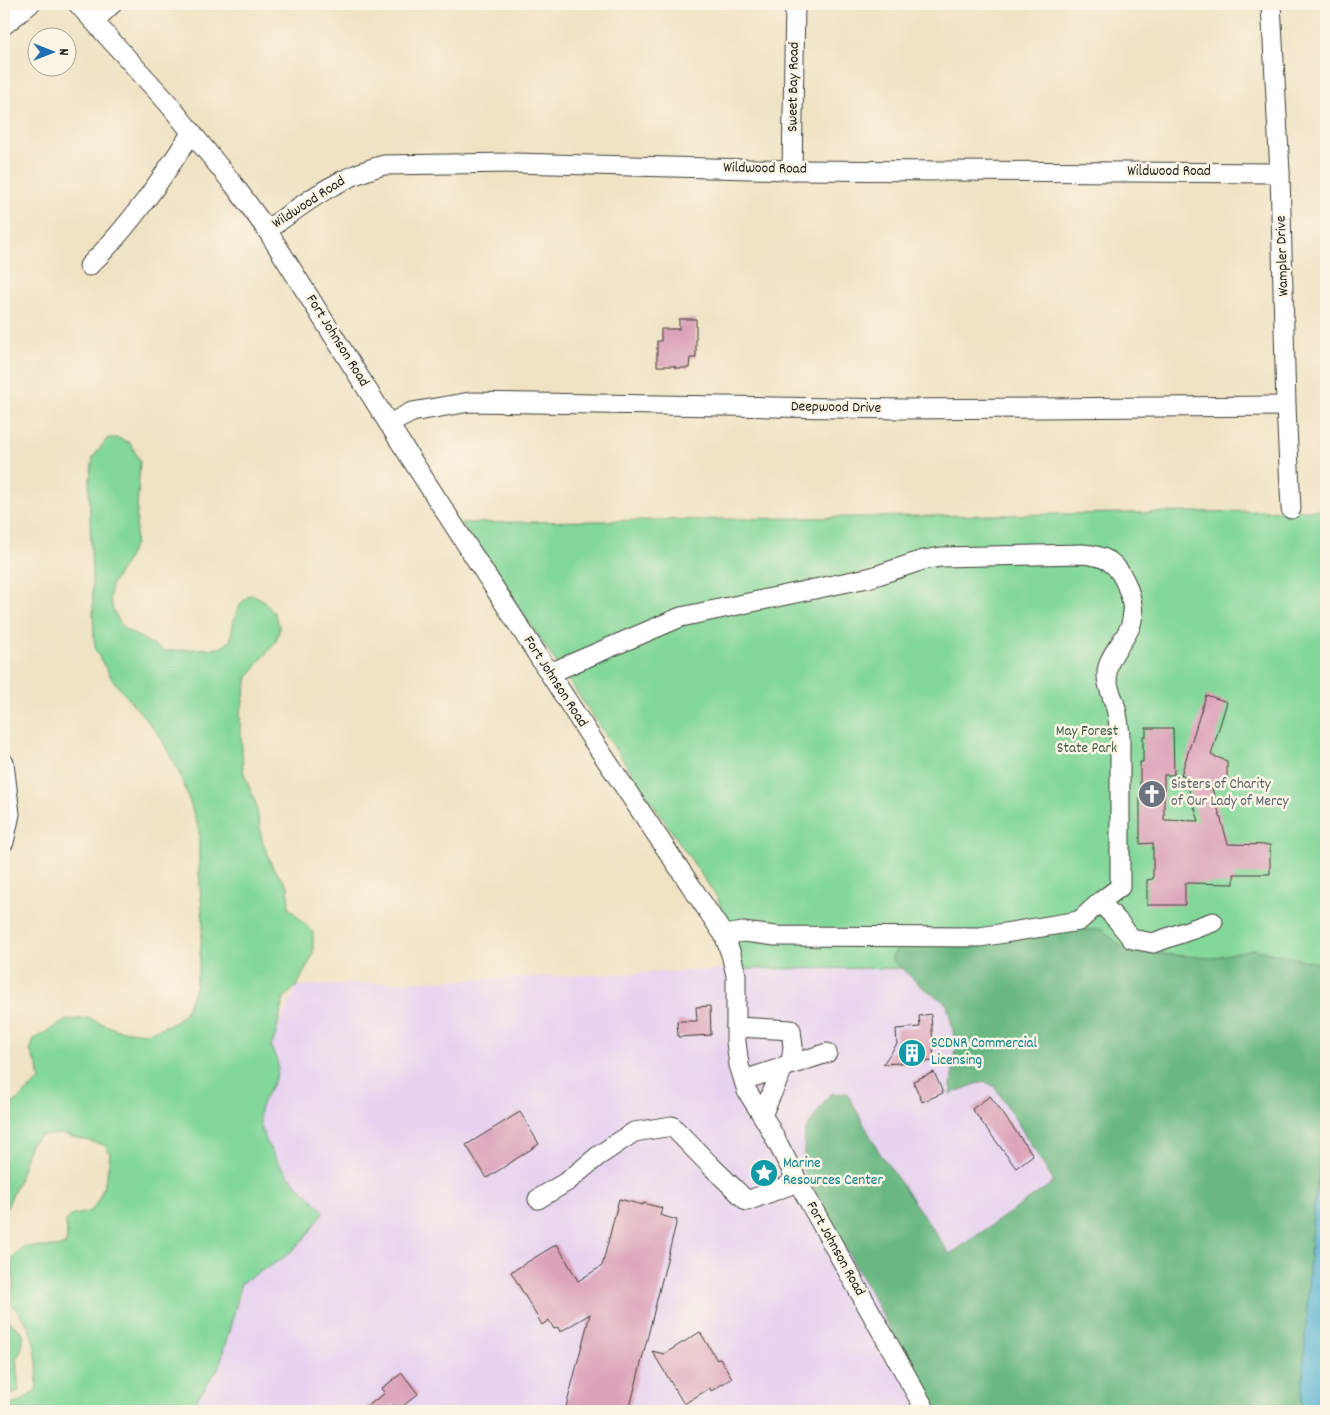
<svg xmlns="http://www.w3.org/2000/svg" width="1330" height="1415" font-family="Dekko,sans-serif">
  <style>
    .built { fill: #e6d3f0 }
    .green { fill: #82d79a; stroke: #4f7a5b }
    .forest { fill: #69b882; stroke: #426a4f }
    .water { fill: #53b3d2; stroke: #386877 }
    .building { fill: #dba3ba }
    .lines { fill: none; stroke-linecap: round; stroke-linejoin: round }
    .minor-casing { stroke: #3c3a35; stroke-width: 21 }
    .minor { stroke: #fff; stroke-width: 19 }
    .labels { text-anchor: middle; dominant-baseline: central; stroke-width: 5; stroke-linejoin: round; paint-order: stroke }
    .street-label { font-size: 15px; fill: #1c1c1c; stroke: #fcf5e5 }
    .park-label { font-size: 15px; fill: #405d48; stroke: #fcf5e5 }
    .worship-label { font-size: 15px; fill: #5b616d; stroke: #fcf5e5; text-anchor: start }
    .culture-label { font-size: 15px; fill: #0d838f; stroke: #fcf5e5; text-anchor: start }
  </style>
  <rect width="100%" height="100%" fill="#fcf5e5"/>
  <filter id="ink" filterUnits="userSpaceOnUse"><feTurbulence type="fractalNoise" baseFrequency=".02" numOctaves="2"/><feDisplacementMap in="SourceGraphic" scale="10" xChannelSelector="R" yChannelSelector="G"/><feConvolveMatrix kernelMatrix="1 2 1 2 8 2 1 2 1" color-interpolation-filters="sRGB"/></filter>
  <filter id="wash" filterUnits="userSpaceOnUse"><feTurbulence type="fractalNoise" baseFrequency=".0096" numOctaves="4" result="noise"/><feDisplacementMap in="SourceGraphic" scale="20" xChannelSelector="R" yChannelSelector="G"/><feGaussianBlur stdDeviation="1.12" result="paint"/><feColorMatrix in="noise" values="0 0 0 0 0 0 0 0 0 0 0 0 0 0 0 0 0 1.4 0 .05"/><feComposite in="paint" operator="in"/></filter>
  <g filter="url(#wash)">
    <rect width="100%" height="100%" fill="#efe3c4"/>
    <path class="built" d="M 1326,966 L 1326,1017 L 1301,1411 L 98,1411 L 297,986 L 742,969 Z"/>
    <g class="green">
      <path d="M 108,438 L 117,438 L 130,443 L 140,461 L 135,544 L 124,566 L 111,585 L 110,599 L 113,610 L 123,628 L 164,651 L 220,648 L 230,641 C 234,622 234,605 252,594 L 263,600 L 274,613 L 280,627 L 276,641 L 248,677 L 240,715 L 243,771 L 256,804 L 262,840 L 273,868 L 288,886 L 289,908 L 313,932 L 313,955 L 297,986 L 284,998 L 275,1037 L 271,1047 C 273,1052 277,1059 278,1065 C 279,1079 265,1094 261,1107 C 258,1117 260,1123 263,1133 C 276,1168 298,1185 324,1211 C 311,1232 298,1248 277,1262 C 264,1270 251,1275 240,1285 L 239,1295 L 219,1367 L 197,1399 L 199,1411 L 4,1411 L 4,1407 L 20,1402 L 36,1390 C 39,1371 37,1344 28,1326 C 24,1318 16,1311 11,1303 L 14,1281 L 11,1271 L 13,1258 L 24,1247 L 59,1247 L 66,1244 L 67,1232 L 65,1222 L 70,1216 L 91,1211 C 104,1194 108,1174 110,1153 L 104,1145 L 61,1134 L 40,1136 L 30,1144 L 19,1179 L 4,1215 L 4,1106 L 14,1103 L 40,1080 L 38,1067 L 30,1051 L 34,1039 L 67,1020 L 89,1018 L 117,1030 L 148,1033 L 175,1022 L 185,1013 L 195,988 L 199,967 L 203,923 L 199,873 L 199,829 L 181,777 L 160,736 L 112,679 L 96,651 L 94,639 L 89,485 L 93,457 Z"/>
      <path d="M 1326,510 L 1326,966 L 742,969 L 718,899 L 461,523 Z"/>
      <path d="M 4,1317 L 23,1333 C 23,1341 23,1352 16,1358 L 19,1391 L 4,1394 Z"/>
    </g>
    <path class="forest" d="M 1101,929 L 1128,951 L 1211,958 L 1252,949 L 1326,965 L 1325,1125 L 1312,1222 L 1301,1411 L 935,1411 L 803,1170 L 805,1131 L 830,1094 L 847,1093 L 879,1152 L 950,1254 L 1054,1182 L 996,1088 L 984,1081 L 950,1094 L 956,1045 L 947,1004 L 920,985 L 891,959 L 901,943 Z"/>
    <path class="water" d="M 1326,1017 L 1326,1411 L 1301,1411 L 1312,1222 L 1325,1125 L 1325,1035 Z"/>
    <g id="blocks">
      <g class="building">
        <path d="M 679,319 L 696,319 L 696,358 L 690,358 L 689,368 L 675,368 L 675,366 L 657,366 L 657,341 L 661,341 L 661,329 L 679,329 Z"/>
        <path d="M 1206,695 L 1227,702 L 1211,755 L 1227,761 L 1227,780 L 1211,785 L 1228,844 L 1270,845 L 1270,874 L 1234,874 L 1234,884 L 1185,883 L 1185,905 L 1147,905 L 1147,880 L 1153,879 L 1153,843 L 1140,844 L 1140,762 L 1143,762 L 1143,736 L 1146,736 L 1146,728 L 1173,728 L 1174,775 L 1164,775 L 1164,820 L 1199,821 L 1184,775 L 1181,775 Z"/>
        <path d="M 710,1006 L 711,1035 L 678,1037 L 677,1021 L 697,1021 L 696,1007 Z"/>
        <path d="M 931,1014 L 934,1061 L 883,1064 L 897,1044 L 896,1029 L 920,1027 L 919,1016 Z"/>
        <path d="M 934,1072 L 943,1093 L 922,1102 L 913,1081 Z"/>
        <path d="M 990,1096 L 1033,1155 L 1016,1168 L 972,1109 Z"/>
        <path d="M 520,1112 L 539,1144 L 487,1178 L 466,1145 Z"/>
        <path d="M 619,1199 L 643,1205 L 643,1203 L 662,1208 L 660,1215 L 677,1220 L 629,1411 L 606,1411 L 592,1408 L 591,1411 L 582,1411 L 566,1407 L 590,1314 L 560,1332 L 558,1327 L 554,1329 L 549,1320 L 542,1325 L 511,1272 L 557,1244 L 578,1281 L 602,1266 Z"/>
        <path d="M 700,1332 L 717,1360 L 720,1358 L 732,1378 L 711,1391 L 710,1388 L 684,1404 L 652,1351 L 664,1354 Z"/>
        <path d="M 402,1373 L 418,1394 L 398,1410 L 394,1405 L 385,1411 L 361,1411 L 385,1393 L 381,1389 Z"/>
      </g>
    </g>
  </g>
  <g filter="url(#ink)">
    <use href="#blocks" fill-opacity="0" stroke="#3c3a35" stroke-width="1"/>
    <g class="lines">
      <defs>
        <g id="minor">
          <path d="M 78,4 L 167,102 L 234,185 L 267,230 L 397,437 L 588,733 L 724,935 L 731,954 L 736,975 L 736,1042 L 739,1065 L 747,1091 L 767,1123 L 798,1182 L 926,1411"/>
          <path d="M 1271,4 L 1280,173 L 1286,406 L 1291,509"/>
          <path d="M 94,21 L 112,4"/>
          <path d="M 4,25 L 30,4"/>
          <path d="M 792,170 L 795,4"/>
          <path d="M 267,230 C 305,203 337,177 384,165 L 512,163 L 792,170 L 1280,173"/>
          <path d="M 89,266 C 130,226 161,180 192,132"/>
          <path d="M 389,424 L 412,412 L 470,402 L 902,409 L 1286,406"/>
          <path d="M 550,673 L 681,617 L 872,577 L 923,560 L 941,557 L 1083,554 C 1092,555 1101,556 1109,561 C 1126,573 1138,608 1130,627 C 1123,644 1106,657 1107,676 C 1107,686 1112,695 1115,705 C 1118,715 1119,725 1120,736 L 1120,887 L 1100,902 L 1079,921 L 980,937 L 776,936 L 743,932 L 724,935"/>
          <path d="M 4,763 L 10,814 L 4,842"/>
          <path d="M 1100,902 L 1117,920 L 1132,939 L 1153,943 L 1213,922"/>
          <path d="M 736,1027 L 791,1030 L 793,1047 L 791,1063"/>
          <path d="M 744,1080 L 827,1053"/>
          <path d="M 762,1115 L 784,1066"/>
          <path d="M 538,1199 L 568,1181 L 598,1156 L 634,1132 L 672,1126 L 710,1165 L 747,1201 L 798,1182"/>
        </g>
      </defs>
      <use href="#minor" class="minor-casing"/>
      <use href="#minor" class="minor"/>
    </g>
  </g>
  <defs>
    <symbol id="church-disc" viewBox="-11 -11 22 22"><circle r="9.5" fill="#6b7280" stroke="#fcf5e5"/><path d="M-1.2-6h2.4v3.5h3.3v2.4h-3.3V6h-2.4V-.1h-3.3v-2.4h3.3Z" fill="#fff"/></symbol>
    <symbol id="building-disc" viewBox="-11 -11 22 22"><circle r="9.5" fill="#0f9aa8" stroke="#fcf5e5"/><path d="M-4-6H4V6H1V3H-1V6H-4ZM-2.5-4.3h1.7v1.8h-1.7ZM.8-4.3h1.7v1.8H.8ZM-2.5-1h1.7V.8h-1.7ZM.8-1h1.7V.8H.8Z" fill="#fff"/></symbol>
    <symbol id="sight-disc" viewBox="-11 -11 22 22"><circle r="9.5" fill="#0f9aa8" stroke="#fcf5e5"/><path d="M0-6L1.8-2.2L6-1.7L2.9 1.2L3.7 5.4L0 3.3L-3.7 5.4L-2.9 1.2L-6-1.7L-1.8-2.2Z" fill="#fff"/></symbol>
  </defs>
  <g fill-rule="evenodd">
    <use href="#church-disc" x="1136" y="778" width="32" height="32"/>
    <use href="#building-disc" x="896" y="1037" width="32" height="32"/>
    <use href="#sight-disc" x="748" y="1157" width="32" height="32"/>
  </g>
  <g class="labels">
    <g class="street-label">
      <text transform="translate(794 87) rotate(-89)">Sweet Bay Road</text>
      <text transform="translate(765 169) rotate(1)">Wildwood Road</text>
      <text x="1169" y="172">Wildwood Road</text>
      <text transform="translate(309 203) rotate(-33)">Wildwood Road</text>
      <text transform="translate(1283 256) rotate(-92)">Wampler Drive</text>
      <text transform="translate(337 341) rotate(58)">Fort Johnson Road</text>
      <text transform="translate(836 408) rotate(1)">Deepwood Drive</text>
      <text transform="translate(555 682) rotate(57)">Fort Johnson Road</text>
      <text transform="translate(835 1249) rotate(61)">Fort Johnson Road</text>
    </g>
    <g class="park-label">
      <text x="1087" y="732">May Forest<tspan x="1087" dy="17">State Park</tspan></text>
    </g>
    <g class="worship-label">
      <text x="1171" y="785">Sisters of Charity<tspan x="1171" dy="17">of Our Lady of Mercy</tspan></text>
    </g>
    <g class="culture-label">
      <text x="931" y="1044">SCDNR Commercial<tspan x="931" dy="17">Licensing</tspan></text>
      <text x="783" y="1164">Marine<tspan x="783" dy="17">Resources Center</tspan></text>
    </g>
  </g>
  <rect width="1330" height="1415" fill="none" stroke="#fcf5e5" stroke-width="20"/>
  <g transform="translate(52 52) rotate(90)"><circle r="24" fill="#fcf5e5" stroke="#a29e95"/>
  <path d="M0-4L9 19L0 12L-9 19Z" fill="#1f6fb2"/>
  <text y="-8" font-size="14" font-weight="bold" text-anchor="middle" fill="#1c1c1c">N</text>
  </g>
</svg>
